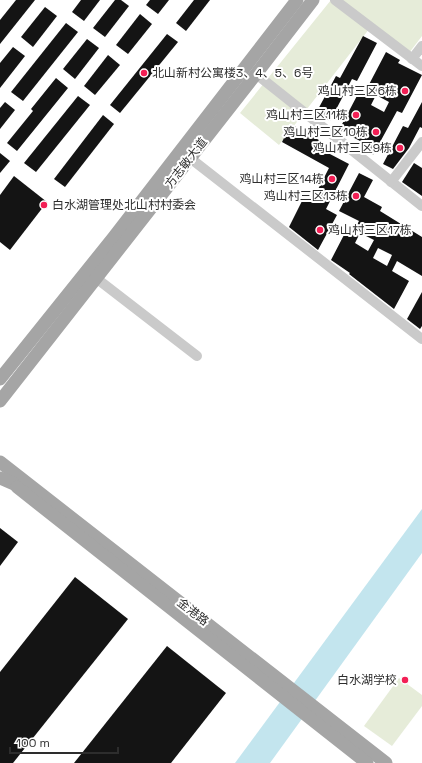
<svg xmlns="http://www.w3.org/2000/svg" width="422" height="763" font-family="'Space Grotesk','Noto Sans SC',sans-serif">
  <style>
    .green { fill: #e6ecd9 }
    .water { fill: #c3e5ee }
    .building { fill: #141414; fill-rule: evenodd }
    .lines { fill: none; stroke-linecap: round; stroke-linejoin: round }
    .minor { stroke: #cacaca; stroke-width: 10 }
    .major { stroke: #a5a5a5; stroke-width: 13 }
    .poi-dot { fill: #f31f55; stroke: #fff; stroke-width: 1.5 }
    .labels { text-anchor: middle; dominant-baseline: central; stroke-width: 4; stroke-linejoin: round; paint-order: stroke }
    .poi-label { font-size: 12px; fill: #2d2d2d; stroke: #fff; text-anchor: end }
    .street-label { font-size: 12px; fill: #2d2d2d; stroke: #fff }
  </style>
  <rect width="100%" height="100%" fill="#fff"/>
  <g class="green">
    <path d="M 331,0 L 422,0 L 422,36 L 409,53 L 373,24 L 279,145 L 240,113 Z"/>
    <path d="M 399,678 L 422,695 L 422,706 L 392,746 L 364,726 Z"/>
  </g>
  <path class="water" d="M 422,509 L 422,553 L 270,763 L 235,763 Z"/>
  <g class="building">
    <path d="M 16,0 L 35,0 L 0,44 L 0,20 Z"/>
    <path d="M 81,0 L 100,0 L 84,21 L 72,12 Z"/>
    <path d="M 115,0 L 121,0 L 129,6 L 105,37 L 93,28 Z"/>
    <path d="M 150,0 L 169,0 L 158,14 L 146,5 Z"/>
    <path d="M 194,0 L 210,0 L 186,31 L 176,23 Z"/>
    <path d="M 45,7 L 57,16 L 33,47 L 21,37 Z"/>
    <path d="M 140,14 L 152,24 L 128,54 L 116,45 Z"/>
    <path d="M 66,23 L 78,32 L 23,101 L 11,92 Z"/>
    <path d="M 167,34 L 178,42 L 120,113 L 110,105 Z"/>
    <path d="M 363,36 L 377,43 L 357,81 L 352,79 L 330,121 L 316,113 L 336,76 L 340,78 Z"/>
    <path d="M 87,39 L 99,48 L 75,79 L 63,69 Z"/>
    <path d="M 13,47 L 25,56 L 0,88 L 0,63 Z"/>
    <path d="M 386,52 L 400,60 L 398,63 L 422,75 L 402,113 L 397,111 L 373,155 L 359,147 L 362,142 L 339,130 L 359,92 L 364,94 ZM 376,95 L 389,102 L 384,112 L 371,105 Z"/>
    <path d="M 108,55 L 120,65 L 95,95 L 84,86 Z"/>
    <path d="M 56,78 L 68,88 L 17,151 L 7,143 L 33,111 L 31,109 Z"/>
    <path d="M 78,96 L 90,105 L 36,172 L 24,163 Z"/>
    <path d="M 5,102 L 15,110 L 0,129 L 0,108 Z"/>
    <path d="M 422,102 L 422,128 L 420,127 L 409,148 L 393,169 L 383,164 L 403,126 L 408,128 Z"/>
    <path d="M 103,115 L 114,124 L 65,187 L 54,179 Z"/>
    <path d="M 291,124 L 331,147 L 328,153 L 349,164 L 326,209 L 337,215 L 318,250 L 289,227 L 306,193 L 314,197 L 329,168 L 282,142 Z"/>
    <path d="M 0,153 L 10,161 L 0,173 Z"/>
    <path d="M 414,163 L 422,168 L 422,196 L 402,182 Z"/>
    <path d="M 359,173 L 373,180 L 364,197 L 382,207 L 380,211 L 422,237 L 422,276 L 397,261 L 392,271 L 409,281 L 394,309 L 349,274 L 350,273 L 331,260 L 345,233 L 351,236 L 359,221 L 339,211 ZM 360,233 L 374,240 L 368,251 L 355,243 ZM 378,248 L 392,255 L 387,266 L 373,258 Z"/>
    <path d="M 14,176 L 47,202 L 10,250 L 0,242 L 0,195 Z"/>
    <path d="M 422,292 L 422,326 L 420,329 L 407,319 Z"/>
    <path d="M 0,528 L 18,542 L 0,566 Z"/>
    <path d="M 75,577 L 128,619 L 13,763 L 0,763 L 0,672 Z"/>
    <path d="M 167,646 L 226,693 L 171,763 L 74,763 Z"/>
  </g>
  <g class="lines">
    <g class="minor">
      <path d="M 335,0 L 422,66"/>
      <path d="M 412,59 L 422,46"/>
      <path d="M 256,74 L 422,206"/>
      <path d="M 190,158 L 422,339"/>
      <path d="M 391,182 L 422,142"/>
      <path d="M 96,278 L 197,356"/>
    </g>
    <g class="major">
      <path d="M 0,379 L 113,238 L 297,0"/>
      <path d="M 0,401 L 256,74 L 313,0"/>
      <path d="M 0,462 L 386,763"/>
      <path d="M 0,478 L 14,484"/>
      <path d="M 17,487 L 367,763"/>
    </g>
  </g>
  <g class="poi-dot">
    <circle cx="144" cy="73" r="4"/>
    <circle cx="405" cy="91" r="4"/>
    <circle cx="356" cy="115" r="4"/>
    <circle cx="376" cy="132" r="4"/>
    <circle cx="400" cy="148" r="4"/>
    <circle cx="332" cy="179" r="4"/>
    <circle cx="356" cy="196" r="4"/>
    <circle cx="44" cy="205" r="4"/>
    <circle cx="320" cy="230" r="4"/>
    <circle cx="405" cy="680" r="4"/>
  </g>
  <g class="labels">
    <g class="poi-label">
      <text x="152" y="73" text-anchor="start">北山新村公寓楼3、4、5、6号</text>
      <text x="397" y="91">鸡山村三区6栋</text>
      <text x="348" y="115">鸡山村三区11栋</text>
      <text x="368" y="132">鸡山村三区10栋</text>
      <text x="392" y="148">鸡山村三区9栋</text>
      <text x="324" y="179">鸡山村三区14栋</text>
      <text x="348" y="196">鸡山村三区13栋</text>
      <text x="52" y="205" text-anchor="start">白水湖管理处北山村村委会</text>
      <text x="328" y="230" text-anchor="start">鸡山村三区17栋</text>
      <text x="397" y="680">白水湖学校</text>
    </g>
    <g class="street-label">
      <text transform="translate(186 163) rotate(-52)">方志敏大道</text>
      <text transform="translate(193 612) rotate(38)">金港路</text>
    </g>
  </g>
  <path d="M10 747v6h108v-6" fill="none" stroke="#2d2d2d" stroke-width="2"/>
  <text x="16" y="747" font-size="12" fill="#2d2d2d" stroke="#ffffff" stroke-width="3" paint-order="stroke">100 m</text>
</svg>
